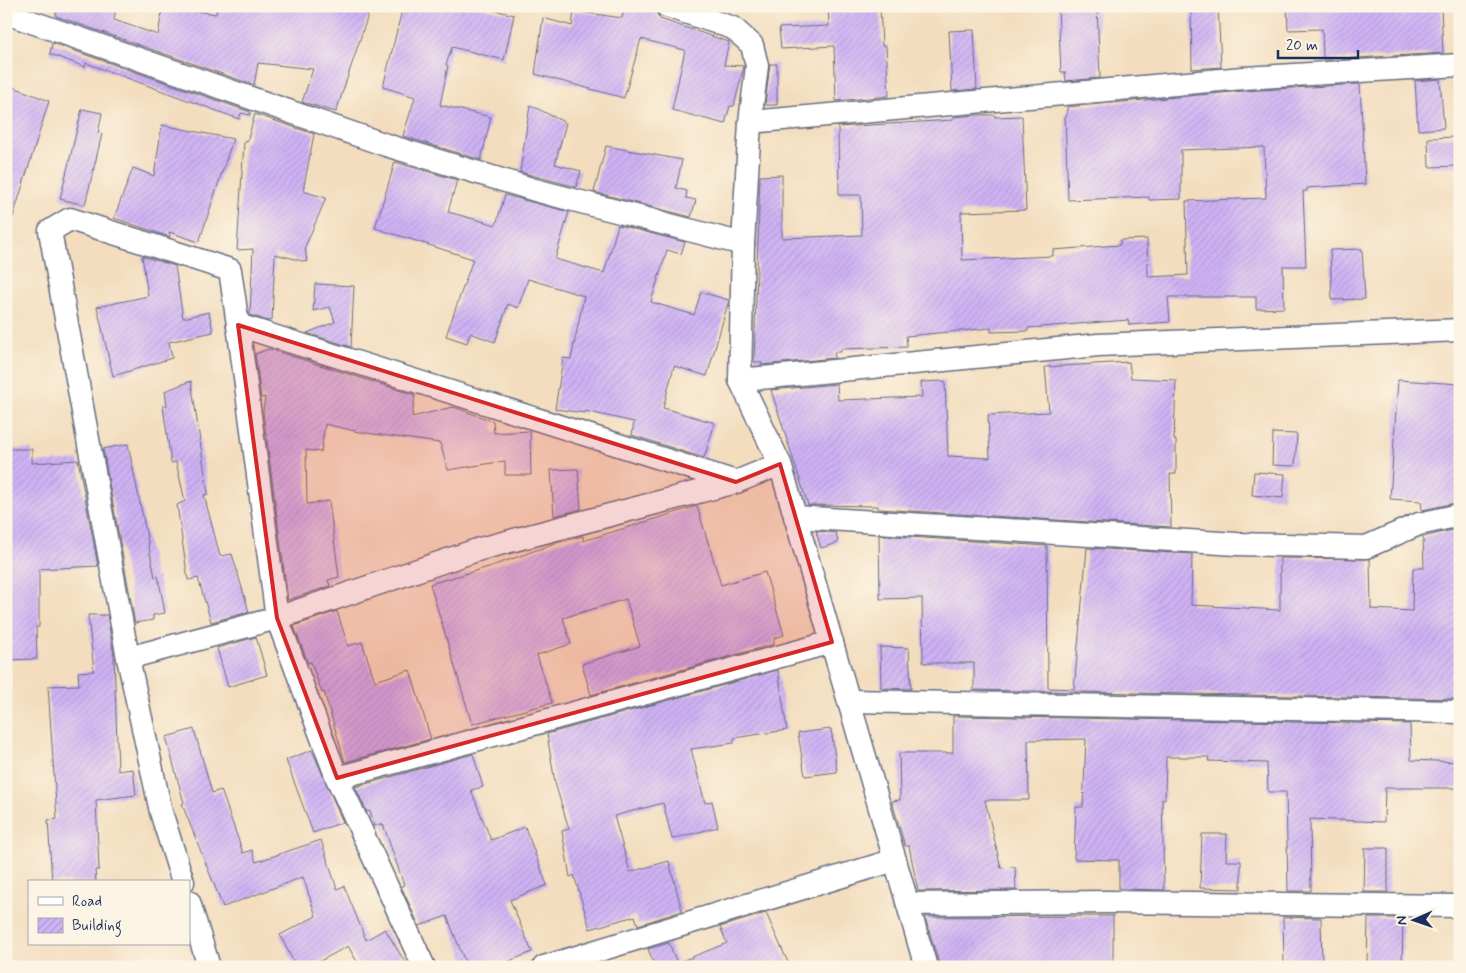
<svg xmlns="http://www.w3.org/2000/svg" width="1466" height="973" font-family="Mynerve,sans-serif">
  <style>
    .building { fill: url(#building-hatch) }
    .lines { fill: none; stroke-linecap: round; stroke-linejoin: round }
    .minor-casing { stroke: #676c80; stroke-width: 25 }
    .minor { stroke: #fff; stroke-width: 22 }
    .marked { fill: #d62828; fill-opacity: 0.2; stroke: #d62828; stroke-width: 4; stroke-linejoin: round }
  </style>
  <defs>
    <pattern id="building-hatch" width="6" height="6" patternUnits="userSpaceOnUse" patternTransform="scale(1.25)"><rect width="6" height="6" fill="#cfb2f4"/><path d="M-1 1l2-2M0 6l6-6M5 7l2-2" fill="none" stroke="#b199d4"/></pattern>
  </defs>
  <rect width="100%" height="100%" fill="#fcf5e5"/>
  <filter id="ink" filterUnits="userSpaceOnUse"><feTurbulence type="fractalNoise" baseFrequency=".02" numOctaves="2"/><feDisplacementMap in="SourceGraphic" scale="10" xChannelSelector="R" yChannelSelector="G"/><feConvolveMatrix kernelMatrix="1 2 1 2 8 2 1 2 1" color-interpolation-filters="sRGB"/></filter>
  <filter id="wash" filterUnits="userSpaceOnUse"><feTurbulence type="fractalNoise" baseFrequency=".0096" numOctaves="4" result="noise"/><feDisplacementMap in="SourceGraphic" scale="20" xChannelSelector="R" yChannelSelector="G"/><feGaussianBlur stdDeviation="1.12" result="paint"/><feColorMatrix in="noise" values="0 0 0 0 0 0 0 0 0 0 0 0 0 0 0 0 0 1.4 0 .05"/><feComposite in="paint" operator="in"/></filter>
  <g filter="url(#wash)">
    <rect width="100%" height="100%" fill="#f3ddbe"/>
    <g id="blocks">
      <g class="building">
        <path d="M 57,6 L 116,6 L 114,20 L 158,35 L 163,6 L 216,14 L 217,6 L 371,6 L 336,112 L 302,102 L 313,69 L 258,63 L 254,85 L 56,16 Z"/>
        <path d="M 403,6 L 478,6 L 514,15 L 504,60 L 452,47 L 446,65 L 448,66 L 440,105 L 491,117 L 481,160 L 403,136 L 415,97 L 383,87 Z"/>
        <path d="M 625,6 L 656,12 L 660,19 L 729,42 L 724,65 L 744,66 L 734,106 L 730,106 L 725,124 L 672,110 L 685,50 L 641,39 L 624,98 L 535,74 L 543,18 L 572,26 L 574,11 L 622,18 Z"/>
        <path d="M 828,6 L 880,6 L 882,46 L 886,46 L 889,96 L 836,101 L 834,46 L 781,49 L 779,28 L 829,26 Z"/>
        <path d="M 1097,6 L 1100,78 L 1066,81 L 1065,72 L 1061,72 L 1058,8 Z"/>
        <path d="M 1191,6 L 1218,6 L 1221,67 L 1192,69 Z"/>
        <path d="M 1287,6 L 1441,6 L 1443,53 L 1323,60 L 1322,29 L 1288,30 Z"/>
        <path d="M 974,30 L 977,89 L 952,91 L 949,31 Z"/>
        <path d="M 52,43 L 250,112 L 250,115 L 241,113 L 239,119 L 86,63 L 85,67 L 50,54 Z"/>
        <path d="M 770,64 L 777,64 L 777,105 L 765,105 Z"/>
        <path d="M 1440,79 L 1444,128 L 1418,130 L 1415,81 Z"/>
        <path d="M 6,84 L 49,101 L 11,223 L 6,222 Z"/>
        <path d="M 1360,84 L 1365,184 L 1307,188 L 1307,191 L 1303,191 L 1306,266 L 1283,266 L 1284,308 L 1256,309 L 1256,297 L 1168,297 L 1170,322 L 1129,325 L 1128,320 L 1028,328 L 1028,331 L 991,332 L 991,328 L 906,336 L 907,347 L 841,349 L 841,352 L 834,352 L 835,358 L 762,365 L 761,362 L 754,362 L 760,176 L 782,175 L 782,238 L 862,235 L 861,195 L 839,195 L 838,127 L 953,120 L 953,117 L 979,115 L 995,115 L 995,117 L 1022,116 L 1026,210 L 961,212 L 962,260 L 1053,256 L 1053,250 L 1120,245 L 1120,240 L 1147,239 L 1148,277 L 1188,275 L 1186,201 L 1266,198 L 1264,147 L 1181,150 L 1181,199 L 1149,200 L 1149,197 L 1068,200 L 1065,115 L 1067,115 L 1067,107 L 1244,91 Z"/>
        <path d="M 530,105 L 566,123 L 555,164 L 581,171 L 576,187 L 520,172 Z"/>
        <path d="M 82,109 L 102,113 L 98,133 L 102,134 L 85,205 L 60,199 Z"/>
        <path d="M 255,114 L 314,134 L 303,191 L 326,198 L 305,247 L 307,262 L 275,254 L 272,320 L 268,321 L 250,315 L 253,249 L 237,250 L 244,142 L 247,142 Z"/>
        <path d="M 162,125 L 233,139 L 199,242 L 169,232 L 170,237 L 114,218 L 133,168 L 154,176 Z"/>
        <path d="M 1457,137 L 1457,166 L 1429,167 L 1428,138 Z"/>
        <path d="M 606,146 L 682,160 L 676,188 L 687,191 L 686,198 L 696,200 L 691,217 L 594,192 Z"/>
        <path d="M 395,162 L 457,180 L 448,212 L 496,225 L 505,195 L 569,212 L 555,259 L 604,273 L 618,225 L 685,242 L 681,254 L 667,250 L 651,302 L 694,315 L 701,292 L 729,300 L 707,376 L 674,366 L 663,408 L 715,423 L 704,458 L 632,435 L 634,422 L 585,411 L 585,413 L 555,409 L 563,358 L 571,359 L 584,296 L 528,279 L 518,308 L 508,304 L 495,342 L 470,333 L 467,343 L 446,336 L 473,259 L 375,228 Z"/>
        <path d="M 1362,249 L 1365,299 L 1332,300 L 1330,250 Z"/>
        <path d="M 142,256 L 175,266 L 183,318 L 209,312 L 213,332 L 169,342 L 172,358 L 113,376 L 97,307 L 148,296 Z"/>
        <path d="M 315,284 L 354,286 L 351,347 L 307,333 L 335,322 L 330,307 L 313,311 Z"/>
        <path d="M 269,349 L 415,395 L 412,417 L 453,407 L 493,421 L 494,433 L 530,431 L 531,475 L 505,475 L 505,461 L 448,470 L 440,443 L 359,432 L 325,424 L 321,452 L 306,450 L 307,504 L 329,501 L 339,577 L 328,580 L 330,586 L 288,600 L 263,411 L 265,397 L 261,398 L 255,354 Z"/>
        <path d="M 1129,362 L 1131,378 L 1176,380 L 1174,440 L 1176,440 L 1176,474 L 1170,474 L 1171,527 L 878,509 L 878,506 L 808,505 L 771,390 L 837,384 L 838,400 L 922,397 L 921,382 L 945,381 L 948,456 L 990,458 L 988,415 L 1049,412 L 1045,367 Z"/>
        <path d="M 1398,380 L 1460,384 L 1460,502 L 1422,510 L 1421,501 L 1390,499 Z"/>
        <path d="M 191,381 L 208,494 L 204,495 L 220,556 L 232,554 L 249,612 L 211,622 L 198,578 L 188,580 L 177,505 L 185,501 L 176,462 L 171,463 L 163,406 L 167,406 L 165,391 Z"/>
        <path d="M 1273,433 L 1297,434 L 1295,466 L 1272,465 Z"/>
        <path d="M 128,444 L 155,577 L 158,576 L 165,613 L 153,615 L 153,620 L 135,623 L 103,449 Z"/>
        <path d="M 6,449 L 32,449 L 32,463 L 78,460 L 98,566 L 39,569 L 39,627 L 36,627 L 37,659 L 6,660 Z"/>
        <path d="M 578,469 L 581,509 L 554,516 L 551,470 Z"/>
        <path d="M 1254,472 L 1285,474 L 1283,498 L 1252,495 Z"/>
        <path d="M 697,506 L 721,585 L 765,572 L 784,635 L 774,638 L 774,644 L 591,695 L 582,664 L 640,646 L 626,599 L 563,618 L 571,644 L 537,655 L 552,703 L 472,724 L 430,584 L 492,566 L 556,543 L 583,536 L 583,541 Z"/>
        <path d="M 1460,528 L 1460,699 L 974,690 L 974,663 L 923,663 L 922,598 L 880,599 L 879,535 L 1047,546 L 1048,688 L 1074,689 L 1087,548 L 1192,554 L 1191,605 L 1280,610 L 1280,558 L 1370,559 L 1371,609 L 1412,611 L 1413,568 L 1424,568 L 1423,537 Z"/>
        <path d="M 816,531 L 836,533 L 838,543 L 821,548 Z"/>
        <path d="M 337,611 L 348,646 L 362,642 L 375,681 L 410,670 L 431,739 L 345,762 L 324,692 L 322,693 L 311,662 L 308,663 L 294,626 Z"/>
        <path d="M 88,615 L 107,615 L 114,656 L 118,771 L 133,769 L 136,795 L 96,800 L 99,870 L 95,870 L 96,882 L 52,882 L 48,820 L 57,819 L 48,686 L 79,685 L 78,672 L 94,671 Z"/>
        <path d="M 256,637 L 267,675 L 228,687 L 217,648 Z"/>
        <path d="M 880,647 L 909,648 L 911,689 L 881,688 Z"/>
        <path d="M 778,670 L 787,730 L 734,738 L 734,743 L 691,749 L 705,803 L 712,801 L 718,827 L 672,839 L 663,803 L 614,816 L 630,872 L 669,861 L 682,911 L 638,925 L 635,916 L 590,929 L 574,875 L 570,877 L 562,831 L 569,829 L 555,783 L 547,734 Z"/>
        <path d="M 953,716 L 1410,724 L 1411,760 L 1460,762 L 1460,788 L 1385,788 L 1384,822 L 1310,819 L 1311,891 L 1288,891 L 1286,792 L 1268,792 L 1267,763 L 1208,761 L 1209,757 L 1166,757 L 1165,799 L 1162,799 L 1164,890 L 1119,889 L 1119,860 L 1074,859 L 1076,807 L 1083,807 L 1086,739 L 1028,740 L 1029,800 L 985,800 L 1001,868 L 1015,867 L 1016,890 L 918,891 L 909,846 L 905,846 L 892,801 L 900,800 L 899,753 L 953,753 Z"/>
        <path d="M 194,729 L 212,793 L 221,790 L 243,853 L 252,850 L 256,862 L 321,840 L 337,889 L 344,886 L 366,940 L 385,929 L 408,967 L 360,967 L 348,946 L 309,967 L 296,967 L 280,935 L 316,916 L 303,877 L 223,907 L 182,804 L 184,803 L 166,737 Z"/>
        <path d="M 831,729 L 837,772 L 805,776 L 798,733 Z"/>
        <path d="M 312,750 L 343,822 L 313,833 L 286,760 Z"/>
        <path d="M 473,754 L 483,787 L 471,790 L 491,840 L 525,827 L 547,885 L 510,900 L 532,952 L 495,967 L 467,967 L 447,916 L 419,926 L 401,886 L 404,885 L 383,824 L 375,826 L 370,811 L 367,812 L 355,787 Z"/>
        <path d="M 1202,834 L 1227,834 L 1226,861 L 1241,861 L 1241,889 L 1200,888 Z"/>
        <path d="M 1365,848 L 1388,848 L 1388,892 L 1364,892 Z"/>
        <path d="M 766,913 L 790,967 L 655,967 L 648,949 L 669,943 L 677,963 L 727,943 L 720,927 Z"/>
        <path d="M 1113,916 L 1113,967 L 940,967 L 925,917 Z"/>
        <path d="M 1283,917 L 1321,918 L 1322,967 L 1284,967 Z"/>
        <path d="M 1368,918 L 1403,918 L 1402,967 L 1367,967 Z"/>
      </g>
    </g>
  </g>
  <g filter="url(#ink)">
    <use href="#blocks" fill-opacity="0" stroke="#676c80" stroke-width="1"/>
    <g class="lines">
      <defs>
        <g id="minor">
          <path d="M 667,6 L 733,28 L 752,45 L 757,66 L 750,122 L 743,244 L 740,380 L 780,464 L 926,967"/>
          <path d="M 6,13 L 386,145 L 535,190 L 743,244"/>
          <path d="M 750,122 L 1243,78 L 1460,65"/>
          <path d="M 238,325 L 277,618 L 337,778 L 424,967"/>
          <path d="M 740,380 L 1098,345 L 1460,330"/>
          <path d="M 795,517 L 1237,544 L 1366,547 L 1419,524 L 1460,515"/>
          <path d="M 128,658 L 277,618 L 480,549 L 736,482"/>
          <path d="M 849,701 L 1460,712"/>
          <path d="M 337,778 L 832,642"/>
          <path d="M 183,882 L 161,812 L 128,658 L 50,231 L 70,219 L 230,270 L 238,325 L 736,482 L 780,464"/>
          <path d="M 189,902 L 209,967"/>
          <path d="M 908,904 L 1107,902 L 1460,906"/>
          <path d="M 544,967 L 895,860"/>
        </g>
      </defs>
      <use href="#minor" class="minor-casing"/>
      <use href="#minor" class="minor"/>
    </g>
  </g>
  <path class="marked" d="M 238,325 L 736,482 L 780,464 L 832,642 L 337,778 L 277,618 Z"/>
  <rect width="1466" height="973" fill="none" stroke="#fcf5e5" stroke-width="25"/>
  <rect x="28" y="880" width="162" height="65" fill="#fcf5e5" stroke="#a2a6af"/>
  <rect x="38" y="897" width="25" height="8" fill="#ffffff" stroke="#a2a6af"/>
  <text x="72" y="906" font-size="15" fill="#1b2f5e">Road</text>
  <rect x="38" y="918" width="25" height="15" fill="url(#building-hatch)" stroke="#a2a6af"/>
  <text x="72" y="930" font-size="15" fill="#1b2f5e">Building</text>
  <g transform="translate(1414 920) rotate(268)" stroke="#fcf5e5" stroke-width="4" paint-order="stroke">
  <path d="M0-4L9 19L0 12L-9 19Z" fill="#1b2f5e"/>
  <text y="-8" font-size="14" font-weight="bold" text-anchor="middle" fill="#1b2f5e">N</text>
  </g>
  <path d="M1278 50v8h80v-8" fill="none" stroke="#1b2f5e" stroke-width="2.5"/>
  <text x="1286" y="50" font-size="15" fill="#1b2f5e" stroke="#fcf5e5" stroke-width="4" paint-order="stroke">20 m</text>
</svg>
